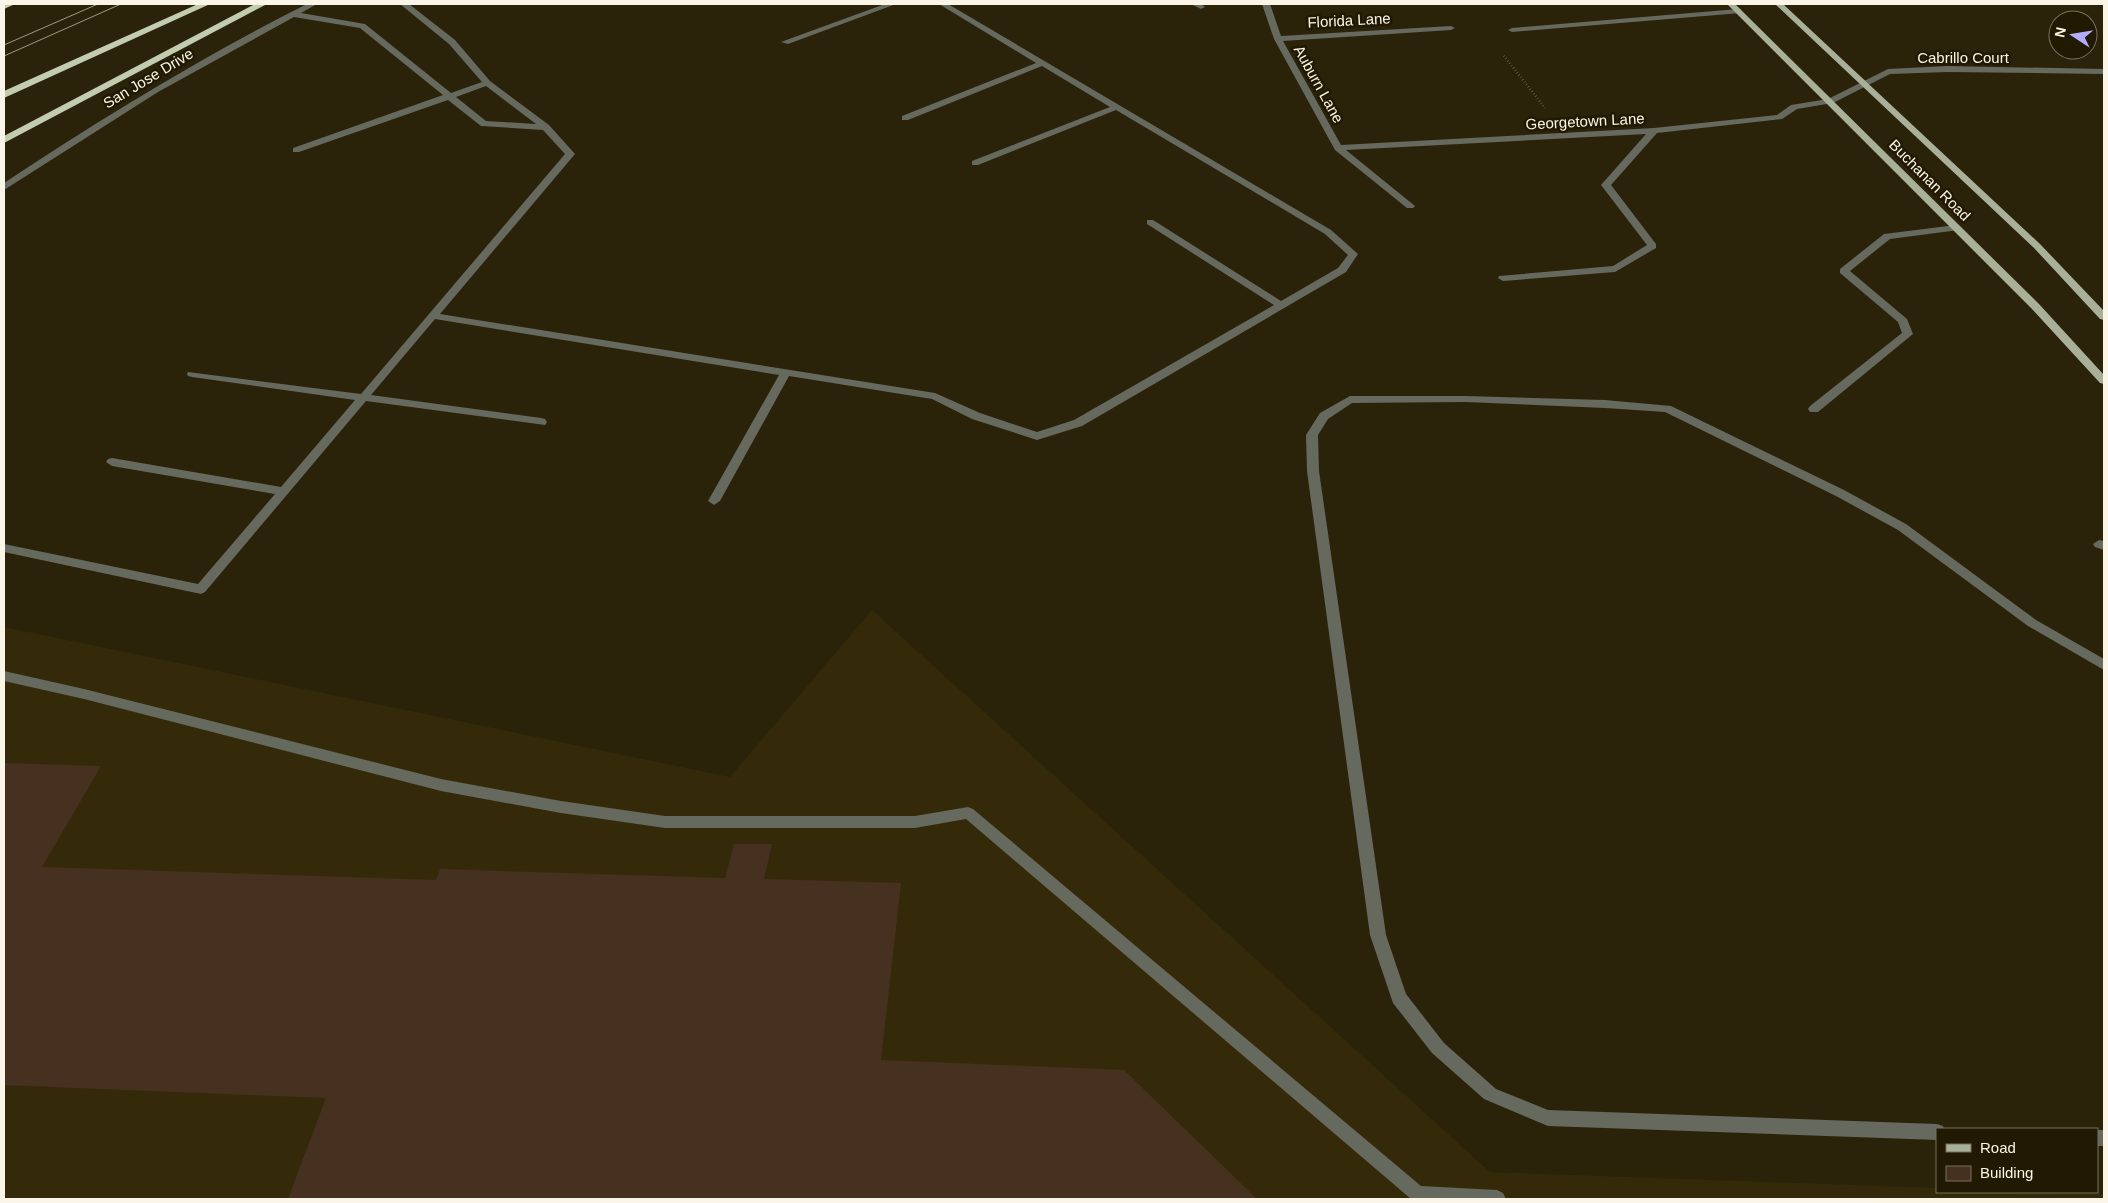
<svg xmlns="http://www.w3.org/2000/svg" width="2108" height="1203" font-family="Helvetica,sans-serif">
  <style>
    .built { fill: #342a09 }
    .building { fill: #463121 }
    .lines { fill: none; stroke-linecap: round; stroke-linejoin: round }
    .path { stroke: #7f7864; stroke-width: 2.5; stroke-dasharray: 0.5 2.5; stroke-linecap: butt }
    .minor { fill: #65695e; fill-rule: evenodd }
    .major { fill: #a8b099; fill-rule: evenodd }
    .highway { fill: #c2cdb0; fill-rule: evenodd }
    .tram { stroke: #9f9986; stroke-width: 1 }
    .labels { text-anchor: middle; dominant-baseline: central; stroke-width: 5; stroke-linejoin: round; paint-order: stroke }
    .far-street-label { font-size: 15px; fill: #faf5e6; stroke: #211902 }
  </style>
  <rect width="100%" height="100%" fill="#2b220a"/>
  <path class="built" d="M 872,610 L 1490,1172 L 1937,1188 L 1937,1192 L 2104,1194 L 2104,1199 L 4,1199 L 4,627 L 730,777 Z"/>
  <path class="building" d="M 4,763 L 101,766 L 42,867 L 436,880 L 440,869 L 725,878 L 734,844 L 772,844 L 764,879 L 901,883 L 881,1060 L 1124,1070 L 1257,1199 L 288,1199 L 326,1098 L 4,1085 Z"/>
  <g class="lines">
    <path class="path" d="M 1504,56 L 1545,108"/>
    <g class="minor">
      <path d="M 307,4 L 317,4 L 301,13 L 365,24 L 451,93 L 482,82 L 449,44 L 400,4 L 409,4 L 455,40 L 490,81 L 549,125 L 575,154 L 440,314 L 935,393 L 980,413 L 1037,432 L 1074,420 L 1274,305 L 1147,224 L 1147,220 L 1153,220 L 1281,301 L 1338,268 L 1348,255 L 1325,234 L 1116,110 L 978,165 L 972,165 L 972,161 L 1110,107 L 1042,66 L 908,120 L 902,120 L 902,116 L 1036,63 L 939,4 L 948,4 L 1331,230 L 1358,254 L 1346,272 L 1082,426 L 1037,440 L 972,419 L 932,399 L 789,376 L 720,501 L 714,505 L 708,501 L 779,375 L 435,319 L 371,395 L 541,418 L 545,419 L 547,422 L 545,425 L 366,401 L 205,592 L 201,594 L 4,552 L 4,544 L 198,584 L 275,494 L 112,466 L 106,462 L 108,459 L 112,458 L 281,487 L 355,400 L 192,377 L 188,376 L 187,374 L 188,372 L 361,394 L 565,154 L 543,130 L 481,126 L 448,100 L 299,152 L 293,152 L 293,148 L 443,95 L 360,28 L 294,17 L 158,92 L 4,190 L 4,183 C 102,118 203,56 307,4 ZM 486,86 L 536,124 L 486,121 L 456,97 Z"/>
      <path d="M 885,4 L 896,4 L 788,44 L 781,42 Z"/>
      <path d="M 1191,4 L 1201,4 L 1205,7 L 1201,9 Z"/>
      <path d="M 1262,4 L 1270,4 L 1281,36 L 1451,26 L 1455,28 L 1451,30 L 1283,41 L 1341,145 L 1654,128 L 1777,115 L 1791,105 L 1828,99 L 1888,69 L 1947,66 L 2104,69 L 2104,74 L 1947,72 L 1890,74 L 1833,103 L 1797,109 L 1782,119 L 1657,133 L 1611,185 L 1656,244 L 1656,248 L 1615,272 L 1503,281 L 1498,278 L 1499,276 L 1613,266 L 1647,245 L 1601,185 L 1646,134 L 1346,150 L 1415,206 L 1413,208 L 1407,208 L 1335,150 L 1274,39 Z"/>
      <path d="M 1738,9 L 1741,9 L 1741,13 L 1512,32 L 1508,30 L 1512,28 Z"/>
      <path d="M 1956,225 L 1959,226 L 1959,230 L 1890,239 L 1850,271 L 1907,319 L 1913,334 L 1818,412 L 1810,412 L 1808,409 L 1810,406 L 1902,333 L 1898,322 L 1840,273 L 1840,269 L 1884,234 Z"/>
      <path d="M 1350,396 L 1465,396 L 1605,400 L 1671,406 L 1844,490 L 1906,524 L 2036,620 L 2104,659 L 2104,670 L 2028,626 L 1898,530 L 1836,496 L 1665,412 L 1605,408 L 1465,402 L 1352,403 L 1328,419 L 1318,435 L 1319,471 L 1386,935 L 1406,994 L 1444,1043 L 1496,1089 L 1548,1110 L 1937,1124 L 1943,1126 L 1944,1129 L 1937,1129 L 1937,1140 L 1548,1126 L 1484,1099 L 1432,1053 L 1393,1003 L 1370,935 L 1307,471 L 1306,435 L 1320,413 Z"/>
      <path d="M 2099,540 L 2104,541 L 2104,550 L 2095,547 L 2093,544 Z"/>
      <path d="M 4,671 L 84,689 L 441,779 L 561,801 L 665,816 L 915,816 L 968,807 L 973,809 L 1421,1186 L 1497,1190 L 1503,1193 L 1506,1199 L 1411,1199 L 966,819 L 915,828 L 665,828 L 561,813 L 441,791 L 84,699 L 4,681 Z"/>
      <rect x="2097" y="1130" width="7" height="16"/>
    </g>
    <g class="major">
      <path d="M 1727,4 L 1735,4 L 2039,304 L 2104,375 L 2104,384 L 2100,383 L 2031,308 Z"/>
      <path d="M 1775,4 L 1783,4 L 2040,244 L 2104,311 L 2104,320 L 2100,319 L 2034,248 Z"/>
    </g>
    <g class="highway">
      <path d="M 4,4 L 15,4 L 4,9 Z"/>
      <path d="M 198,4 L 210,4 L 4,98 L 4,91 Z"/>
      <path d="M 255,4 L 267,4 L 4,143 L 4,136 Z"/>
    </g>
    <g class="tram">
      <path d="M 4,45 L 98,4"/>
      <path d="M 4,56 L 121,4"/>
    </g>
  </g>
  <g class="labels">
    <g class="far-street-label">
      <text transform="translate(1349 20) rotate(-3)">Florida Lane</text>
      <text x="1963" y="57">Cabrillo Court</text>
      <text transform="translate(148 78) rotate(-31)">San Jose Drive</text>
      <text transform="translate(1319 84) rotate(61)">Auburn Lane</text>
      <text transform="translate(1585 121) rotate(-3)">Georgetown Lane</text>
      <text transform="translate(1930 180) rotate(45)">Buchanan Road</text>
    </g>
  </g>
  <rect width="2108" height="1203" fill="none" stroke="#faf5e6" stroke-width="10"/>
  <rect x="1936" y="1128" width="162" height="65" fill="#211902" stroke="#78715d"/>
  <rect x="1946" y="1144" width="25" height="8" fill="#a8b099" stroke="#78715d"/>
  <text x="1980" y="1153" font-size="15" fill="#faf5e6">Road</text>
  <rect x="1946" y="1166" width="25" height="15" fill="#463121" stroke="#78715d"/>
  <text x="1980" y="1178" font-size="15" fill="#faf5e6">Building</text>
  <g transform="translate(2073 35) rotate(282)"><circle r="24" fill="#211902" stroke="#78715d"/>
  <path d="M0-4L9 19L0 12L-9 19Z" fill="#b1adfa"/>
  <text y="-8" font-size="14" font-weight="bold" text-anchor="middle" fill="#faf5e6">N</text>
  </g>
</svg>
